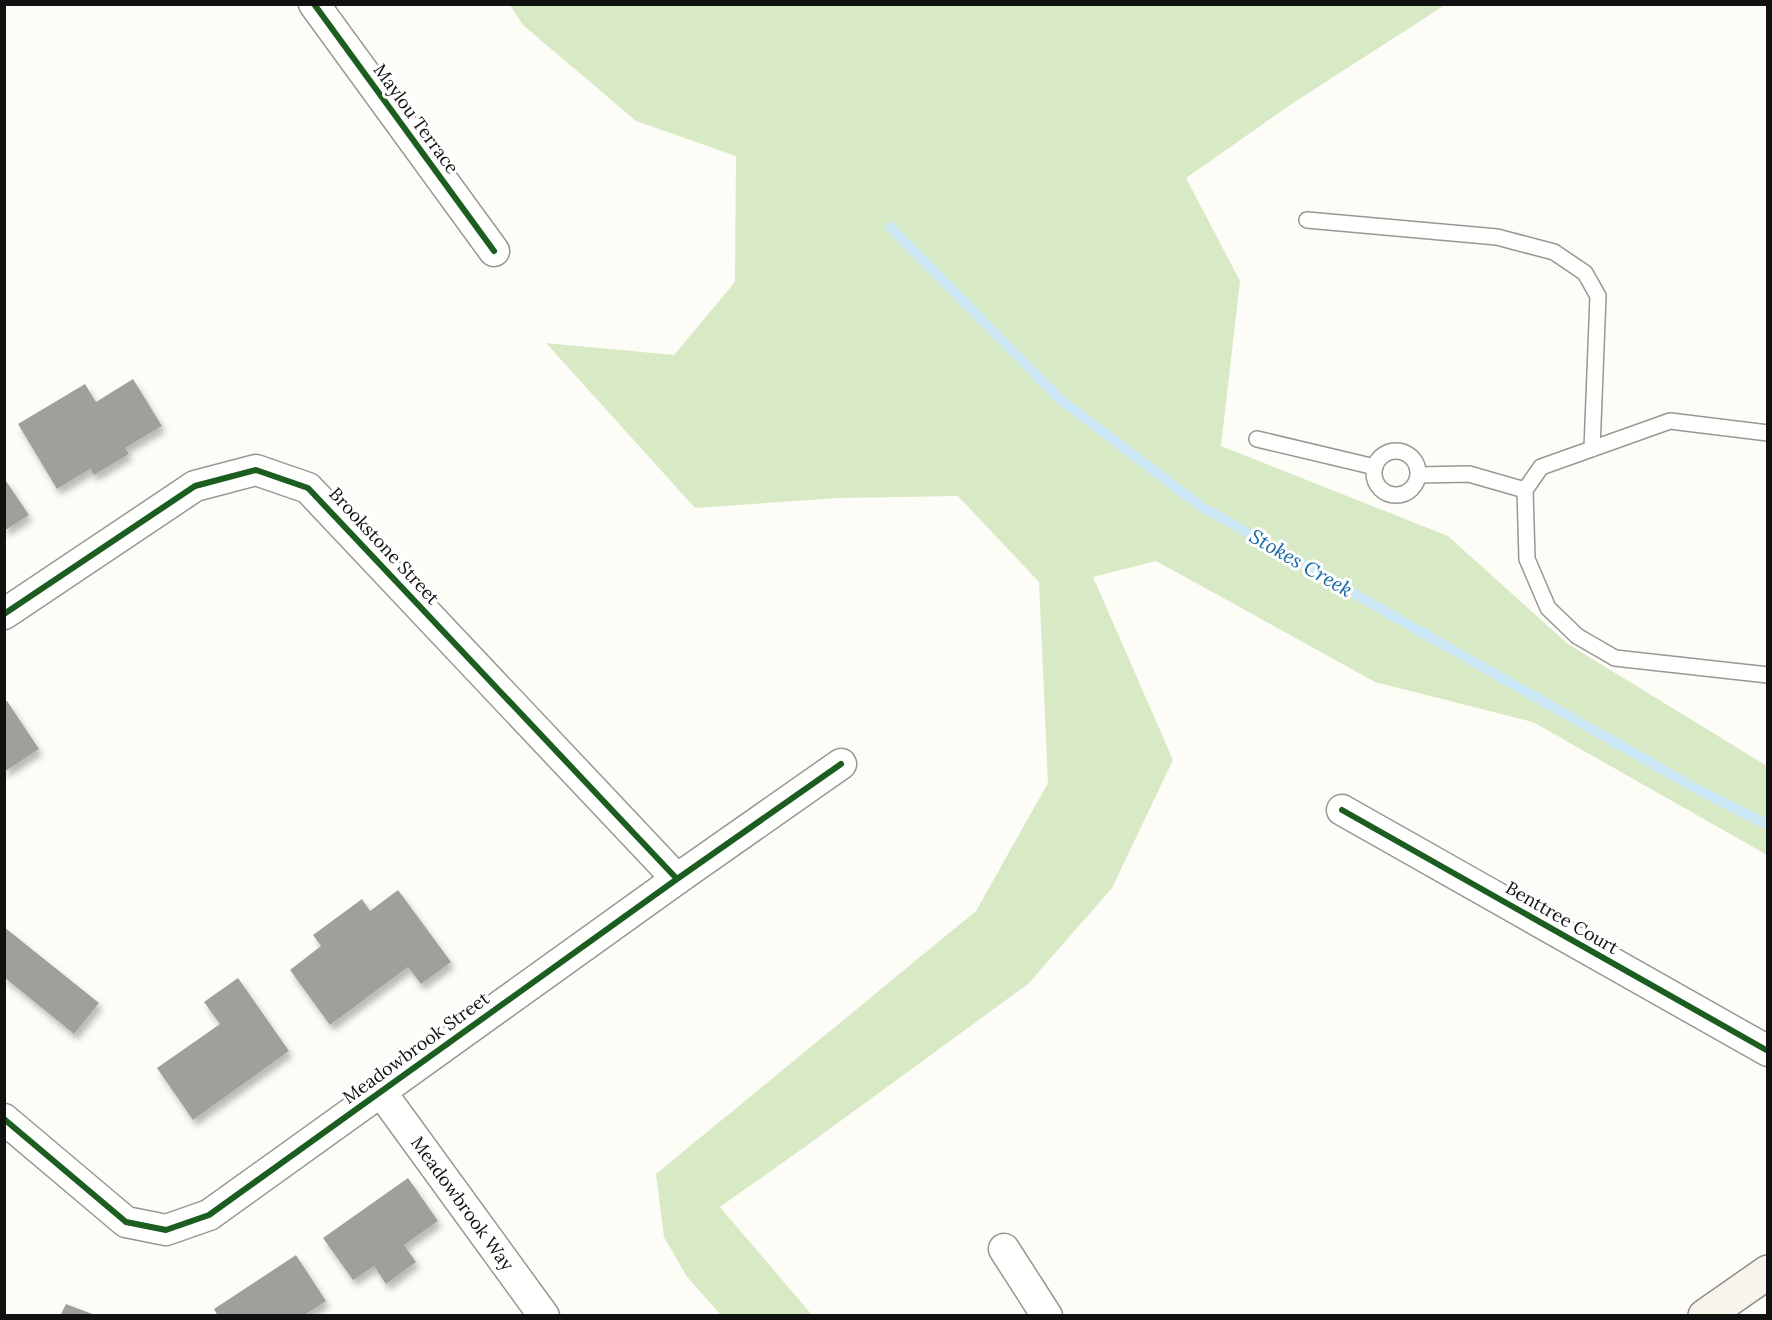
<svg xmlns="http://www.w3.org/2000/svg" width="1772" height="1320" font-family="Lora,serif">
<style>
.forest{fill:#d8eac5}
.lines{fill:none;stroke-linecap:round;stroke-linejoin:round}
.stream{stroke:#cde8f7;stroke-width:10}
.building{fill:#a19f9c;filter:url(#shadow)}
.lane-casing{stroke:#979795;stroke-width:18}
.street-casing{stroke:#979795;stroke-width:33}
.secondary-casing{stroke:#8e8d8b;stroke-width:36}
.lane{stroke:#fffffe;stroke-width:15}
.street{stroke:#fffffe;stroke-width:30}
.secondary{stroke:#f6f4eb;stroke-width:33}
.cycleway-casing{stroke:#fff;stroke-width:10}
.cycleway{stroke:#1b5e20;stroke-width:6}
.labels{text-anchor:middle;stroke-width:6;stroke-linejoin:round;paint-order:stroke}
.street-label{font-size:18px;fill:#111;stroke:#fff}
.water-label{font-size:20px;font-style:italic;fill:#1768a6;stroke:#fff}
</style>
<defs>
<filter id="shadow"><feDropShadow dx="3.5" dy="6" stdDeviation="3" flood-color="#0004"/></filter>
</defs>
<rect width="100%" height="100%" fill="#fdfcf7"/>
<path class="forest" d="M510 5H1445L1293 103 1186 178 1240 281 1221 446 1448 536 1568 644 1767 766V855L1533 722 1375 682 1156 561 1093 577 1173 760 1112 888 1028 984 809 1144 720 1207 812 1315H721L687 1277 664 1237 656 1174 976 911 1048 783 1039 582 958 496 839 498 695 508 546 343 674 355 735 282 736 156 636 121 523 25Z"/>
<g class="lines">
<path class="stream" d="M890 227 1061 400 1199 505 1693 787 1768 825"/>
</g>
<path class="building" d="M133 379 162 426 125 448 129 454 94 475 90 469 57 489 18 424 85 384 96 402Z
M4 478 29 515 4 531Z
M7 701 39 749 4 772V702Z
M398 890 451 962 421 984 408 967 330 1025 290 970 321 946 313 935 362 899 370 911Z
M4 927 99 1003 74 1034 4 977Z
M238 978 289 1051 193 1120 157 1068 220 1024 204 1002Z
M408 1178 438 1221 404 1245 416 1262 386 1284 374 1266 353 1280 323 1238Z
M296 1255 326 1301 303 1316H218L214 1309Z
M66 1304 95 1315V1316H60Z"/>
<g class="lines">
<g class="lane-casing">
<path id="lane" d="M1307 220 1497 237 1554 252 1585 273 1598 296 1592 449
M1768 433 1670 421 1541 467 1525 490 1527 559 1548 608 1577 636 1615 658 1768 675
M1257 439 1375 467
M1374 473a22 22 0 1 1 44 0a22 22 0 1 1-44 0Z
M1418 475 1469 474 1525 490"/>
</g>
<g class="street-casing">
<g id="street">
<path d="M314 4 494 251"/>
<path d="M4 614 195 486 256 470 308 488 677 879"/>
<path d="M1342 810 1768 1051"/>
<path id="s1" d="M381 1092 544 1316"/>
<path d="M4 1119 126 1222 166 1230 209 1215 677 879 841 764"/>
<path d="M1004 1249 1047 1316"/>
</g>
</g>
<g class="secondary-casing">
<path id="secondary" d="M1705 1316 1768 1272"/>
</g>
<use href="#lane" class="lane"/>
<use href="#street" class="street"/>
<use href="#secondary" class="secondary"/>
<g class="cycleway-casing">
<path id="cycleway" d="M314 4 494 251
M4 614 195 486 256 470 308 488 677 879
M1342 810 1768 1051
M4 1119 126 1222 166 1230 209 1215 677 879 841 764"/>
</g>
<use href="#cycleway" class="cycleway"/>
</g>
<g class="labels">
<g class="street-label">
<text transform="translate(416 119) rotate(54)" y="6">Maylou Terrace</text>
<text transform="translate(384 546) rotate(47)" y="6">Brookstone Street</text>
<text transform="translate(1562 918) rotate(30)" y="6">Benttree Court</text>
<text transform="translate(416 1048) rotate(-36)" y="6">Meadowbrook Street</text>
<text dy="6" stroke="none"><textPath href="#s1" startOffset="138">Meadowbrook Way</textPath></text>
</g>
<g class="water-label">
<text transform="translate(1301 563) rotate(30)" y="7">Stokes Creek</text>
</g>
</g>
<rect width="1772" height="1320" fill="none" stroke="#111111" stroke-width="12"/>
</svg>
